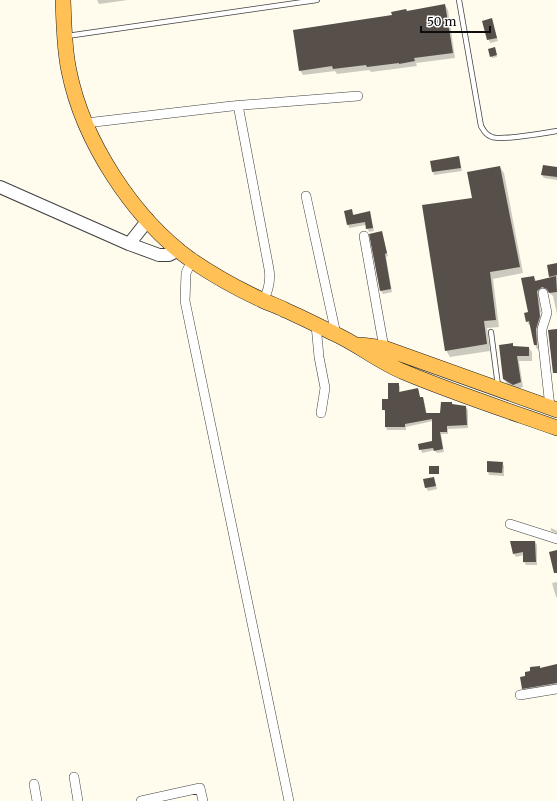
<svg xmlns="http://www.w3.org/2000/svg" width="557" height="801" font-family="Merriweather,serif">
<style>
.shadow{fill:#0003}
.building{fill:#574f49}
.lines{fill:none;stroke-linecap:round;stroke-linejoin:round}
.service-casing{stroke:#404040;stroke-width:6}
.minor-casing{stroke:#404040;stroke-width:10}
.tertiary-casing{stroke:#404040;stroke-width:14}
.trunk-casing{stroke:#1e1e1e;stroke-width:16}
.service{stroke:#fff;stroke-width:4.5}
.minor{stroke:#fff;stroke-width:9}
.tertiary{stroke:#fff;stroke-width:12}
.trunk{stroke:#ffc055;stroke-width:15}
</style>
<rect width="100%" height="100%" fill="#fffcee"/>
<path class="shadow" d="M97 0H128L99 4Z
M445 5 448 10 455 58 416 63 417 66 371 72 369 70 337 74 335 71 303 75 300 70 393 16 407 12Z
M491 19 498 41 490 43 483 22Z
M489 49H495L497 57 492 58Z
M459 157 462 171 434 175 431 162Z
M500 167 504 173 523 273 493 279 499 327 487 328 490 351 450 357 446 350 473 198Z
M557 168V180L544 178 542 175Z
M352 211 354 215 370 212 374 231 369 232 366 225 349 228 345 212Z
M381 232 388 256 386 257 392 292 383 294 381 291Z
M557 264V314L553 296 547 291 541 292 539 298 541 312 540 313 541 320 538 333 539 348 537 349 535 345 531 325H529L527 321 534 277 536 281 551 278 550 277Z
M512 344 514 347 529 348 532 352V361H519L523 387 516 389 507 384 504 379Z
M398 384 400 387V393L418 390 420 398H423L424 401 427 414H441L452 403 453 405 466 407 468 410V428L448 429V434H441L444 452 437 453 435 450 422 453 419 444 433 442V421L406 427V430H387L386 427V412L383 409Z
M502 463 504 466V476L489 475 488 472Z
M434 478 437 489 428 491 426 487Z
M551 528 557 531V533L551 531Z
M535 542 537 545V565H526L524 562V555L516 557 514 554Z
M557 582V597H556L552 583Z
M557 665V685L525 691 523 688 527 676 540 667 541 669Z"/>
<path class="building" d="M445 4 453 53 414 58 415 61 399 64V63L367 67 366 65 333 69 332 66 299 71 293 30 392 15 391 12 406 9 407 11Z
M492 18 497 38 487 40 482 21Z
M495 47 497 55 490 57 488 49Z
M459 156 461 168 432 172 430 161Z
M543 165 557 167V177L541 175Z
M500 166 520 267 490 272 496 320 484 321 487 344 445 351 422 205 472 198 467 172Z
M352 209 353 215 370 211 373 228 366 229 365 222 347 225 344 211Z
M382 231 387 253 385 254 391 289 380 291 369 234Z
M557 263V275L549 277 547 265Z
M534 276 535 281 556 276 557 292 549 293 547 289 542 287 537 291 540 316 536 329 537 345H534L529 321 526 322 524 313 528 312 521 278Z
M557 329V373H553L548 330Z
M513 343V346L529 347V356H517L521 382 513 385 503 379 499 345Z
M388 383H399V392L418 388 420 397H423L426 413H440L441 402H452V404L466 406 467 425 447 426V432H440L443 449 434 451 433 448 419 450 418 444 432 441V419L405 424V427H385V410H382V399H388Z
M487 461 503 462 502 473 487 472Z
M429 466H439V474H429Z
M434 477 436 486 425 488 423 479Z
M510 541H535L536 562H523V552L513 554Z
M557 550V573H554L549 552Z
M557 664V683L522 689 520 677 525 676V672L530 671V667L540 666V668Z"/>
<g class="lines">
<g class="service-casing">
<path id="service" d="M459 0 481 126C484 131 486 135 492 137 502 141 544 133 557 131
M67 36 317 0
M491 332 498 386"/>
</g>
<g class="minor-casing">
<path id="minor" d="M238 105 269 269C271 281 269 290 263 301
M86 123 232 106 358 96
M306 196 336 334
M364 236 384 348
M192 260 186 273 185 301 289 801
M543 293 547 313 542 329V335L550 407
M316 325 319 357 325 388 321 413
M510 524 557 539
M520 695 557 689
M74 777 78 801
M34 784 37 801
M141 801 200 788 203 801"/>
</g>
<g class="tertiary-casing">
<path id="tertiary" d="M0 187 129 244 159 255H169L179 250
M129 244 148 220"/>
</g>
<g class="trunk-casing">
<path id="trunk" d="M63 0C64 23 64 48 69 71 83 141 133 218 191 260 213 275 238 289 262 300 270 304 278 306 285 310 301 317 317 325 333 333 358 344 379 362 404 372 454 393 506 410 557 428
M361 345 384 348 557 410"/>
</g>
<use href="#service" class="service"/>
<use href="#minor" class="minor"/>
<use href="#tertiary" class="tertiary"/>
<use href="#trunk" class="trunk"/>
</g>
<path d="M421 26v6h69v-6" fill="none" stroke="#0d0d0d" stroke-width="2"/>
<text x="427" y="26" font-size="12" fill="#0d0d0d" stroke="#ffffff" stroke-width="3" paint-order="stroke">50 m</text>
</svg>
